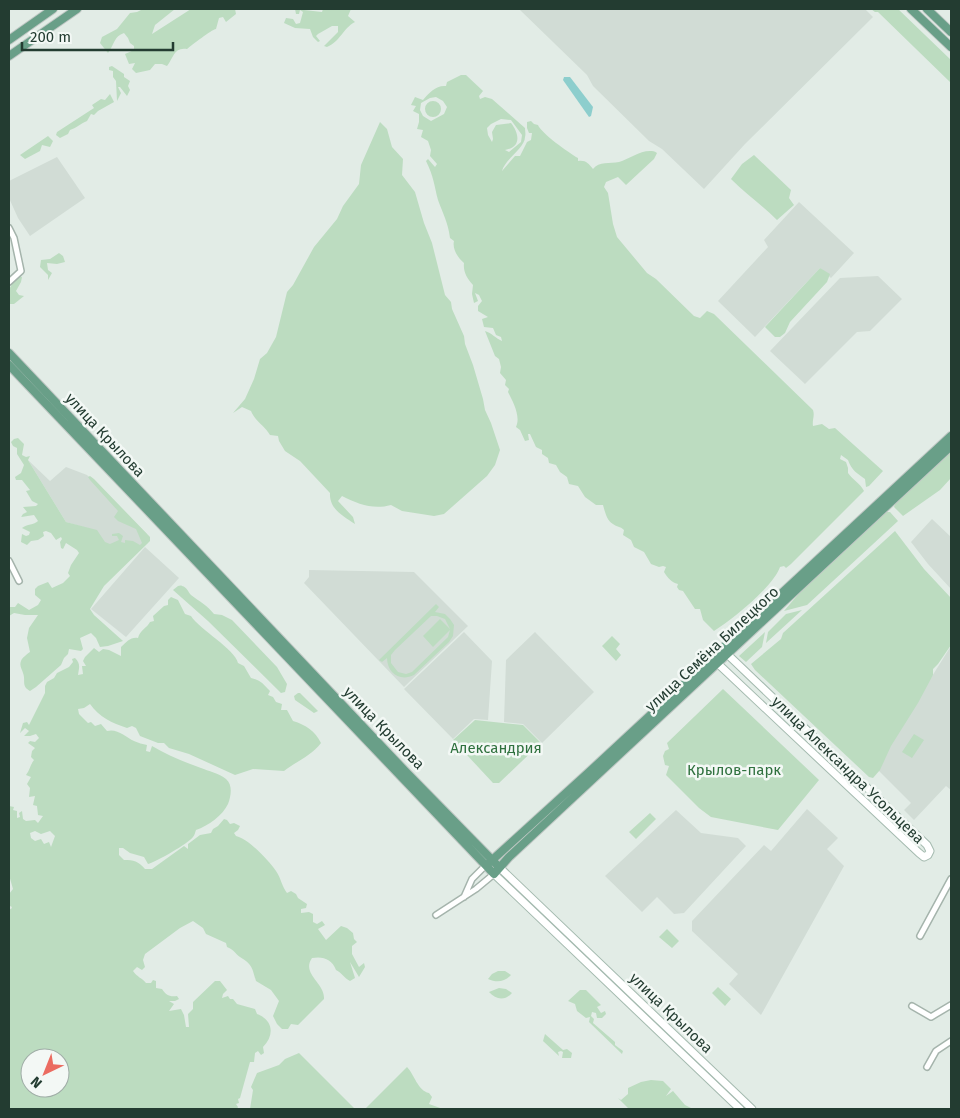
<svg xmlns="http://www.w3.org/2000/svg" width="960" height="1118" font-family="'Fira Sans',sans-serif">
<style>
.built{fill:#d1dcd5}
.green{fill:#bcdcc0;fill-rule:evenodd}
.water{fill:#8dcecd}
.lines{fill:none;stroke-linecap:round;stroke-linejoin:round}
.street-casing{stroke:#a5b4ac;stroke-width:8}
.secondary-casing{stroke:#a4baaf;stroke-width:9}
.primary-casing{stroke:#c1c8c5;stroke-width:10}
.street{stroke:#fff;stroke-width:5}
.secondary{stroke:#fff;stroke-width:7}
.primary{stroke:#699f88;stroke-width:8}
.labels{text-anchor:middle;stroke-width:5;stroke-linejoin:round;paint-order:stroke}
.street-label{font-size:15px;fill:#233c31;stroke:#f3f8f5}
.park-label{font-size:15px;fill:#2f713e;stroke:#f3f8f5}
</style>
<rect width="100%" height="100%" fill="#e2ece6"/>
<path class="built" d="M519 9H865L873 17 745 144 704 189 662 149 649 141 593 86 587 75Z
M57 157 85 198 30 236 18 218 9 198V181Z
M799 202 854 253 831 278 820 268 755 337 718 301 768 247 764 240Z
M878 276 902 299 870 331 857 332 805 384 770 351 840 278Z
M28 460 50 481 66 467 87 475 147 534 143 545 122 566 93 530 66 522Z
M932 519 951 537V589L928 564 911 542Z
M145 547 179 578 126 637 91 609Z
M309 570 414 572 468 626 404 687 304 583 309 577Z
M464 632 492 661 488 720 474 719 453 739 404 689Z
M535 632 594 692 542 743 523 724 504 722 506 660Z
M951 646V790L946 786 914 820 904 810 911 803 875 767Z
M807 809 838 838 827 849 844 866 761 1015 729 984 738 974 692 931V921L764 845 771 851Z
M676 810 701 833 738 838 746 846 684 913 674 914 657 897 642 912 605 876Z"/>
<path class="green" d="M143 9H175L155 25 152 34 191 9H235L236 14 226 22 223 17 219 18 216 29C211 30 192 45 187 49 174 47 174 57 167 66L162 64H155L150 70 136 73 132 69 135 63 129 64 125 54 134 50V46L130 43 128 38 124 33C114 36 114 45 108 53L100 43 102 37 117 29 130 13 137 12Z
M295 9 322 12 323 9H351L348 16 355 22C342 29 341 41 327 47L324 46 338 32V26H332L318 34 316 36 320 41 318 42 313 37 310 29 295 28 284 23 286 18 293 19 296 24 300 23 303 12 300 10 299 14H296Z
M871 9H898L951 60V83L878 12H875Z
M112 66 124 74V77L130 81 128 86 130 90 127 96 120 87H118L121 93 117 101 116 81 113 77V71L109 70V67Z
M461 75H466L483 91 479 96 480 99 485 97 492 99 525 128C525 131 526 134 525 137 525 148 505 159 502 171L515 156H520L527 142 531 140 532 133H529L527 128V122L531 121 534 124 538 125C541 133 569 153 578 158V161C586 160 588 163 593 169 599 161 610 164 619 162 629 159 639 151 650 151 653 151 654 151 657 153L654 159 626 185 618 177 606 182 604 187 608 193 613 224 617 237 647 273 656 279 694 316 700 318 707 311 714 314 813 410C815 416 812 420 813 426L822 424 829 429 835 428 883 471 869 486 866 487 865 479C857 473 852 471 848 460L841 455 840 459 846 462 848 468V473C853 480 860 483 864 491L791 564 786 568 784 566 780 567C773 587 733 619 714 631L703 620 700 609H695L683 591 679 590 677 587 678 584C671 582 668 578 664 572L666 567 663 566 659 567 651 564 644 552 634 547 631 540 623 535 624 530C620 526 617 527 613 524 607 521 605 512 603 505H596L585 497 578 486 569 484 567 477 560 472 556 465 549 463 548 458 542 454V450L536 447 530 434H528L529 440 525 441 520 430 516 427C521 416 513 402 508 392L509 389 505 385 506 380 500 373 501 367 499 359 495 356 485 331C492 333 495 338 502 341L501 337 496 335 493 328 484 327 482 319 488 317 478 311V306L482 301 479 295 475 293 478 301 474 303 472 294 473 285C467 278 463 272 464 263 458 258 452 249 454 241L450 238C448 222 443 214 438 200 434 185 434 177 426 161L428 159 435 167 437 164 430 156 431 150 428 141 421 137 423 130 417 129 419 122V114L413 111 416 106 411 105 415 97 423 100C429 93 436 85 446 86L447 82ZM436 97 443 101 447 107 444 114 431 121 423 116 420 110 421 103 430 98ZM501 119 511 120 522 135 521 142 509 152 505 150C522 147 519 133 511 123L496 125 492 132 493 139 492 142 488 135 487 128 491 124Z
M110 94 114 102 98 111 94 115 91 114 87 121C81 123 77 128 70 130L68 134 60 138 56 135 57 132 94 108 92 105 101 99 105 100Z
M425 109a8 8 0 1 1 16 0a8 8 0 1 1-16 0Z
M380 122 387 129 392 147 403 159 402 175 415 192 424 223 432 243 445 295 451 302 452 309 464 336 465 344 473 365 483 399 485 410 491 423 500 450 495 465 487 476 444 514 434 516 402 511 391 505C373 510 358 504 342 496L338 501 353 517 355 524C343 516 329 509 330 493L300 461 285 451 279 441 278 436 270 435C265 426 255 421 251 411L242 407 233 413 245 399 254 379 260 359 267 353 276 337 287 292 293 285 314 247 337 219 343 206 359 184 361 165Z
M48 136 53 141 50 147 42 145 40 151 25 159 20 155Z
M754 155 791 190 789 198 794 205 777 220C763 206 746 194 731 179L742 164Z
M59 253 63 256 65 262 57 264 47 263 48 270 52 273 48 280V275L40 267 41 260 50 259Z
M820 268 830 274 827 282 790 322 785 333 780 337H775L765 327Z
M19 276 22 277 21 282 16 291 19 295 24 296 14 304H10C6 292 10 285 19 276Z
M18 438 24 444 22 455 26 457 30 456 28 460 66 522 97 530 105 542 110 544 119 540 117 536H112V534L119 533 123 536 121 542 125 543V540L133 541 140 545 142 543 136 529 118 521 114 517 118 511 90 480 88 477 90 476 94 479 150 537V541L147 544 104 586 90 609 94 615 123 641 108 646 100 647 96 638 91 633 80 638 83 649 81 651 69 649 68 654 64 658 61 665 36 687 30 691C21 686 26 681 23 673 22 669 19 666 21 661 22 658 27 654 30 652L27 638 29 628 38 615H25L14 613 9 616V607H15L18 603 29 610 38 605 41 600 35 595V589L38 586 48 582 52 588 63 583 70 576 68 573 71 565 79 553 77 550 66 543 63 549 61 548 60 542 62 539 61 537 56 540 51 533 46 531 43 532 44 536 38 540 31 541 27 545 21 542 22 534 26 536 29 535 30 532 22 528C27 524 34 525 38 521L34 515 21 517 23 514 27 512 23 507 36 506 38 504 32 501 26 491 30 490 22 480H16L15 477 21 473 24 465 17 454V448L13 446 11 442 14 439Z
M951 452V478L940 490 903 516 894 507 895 504Z
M886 512H890L898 521 807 605 784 611 801 591Z
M895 531 924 569 951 598V645L938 664 933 669V675L918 703 891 746 880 770 873 778 869 777 755 670 751 664 781 639 783 633Z
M178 586C179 586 181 585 182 586 187 587 188 592 191 595 199 601 208 606 214 614L222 615 232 620 277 667 287 684 285 692 281 693 208 621 173 590Z
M171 597 178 600 185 614 191 616C200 630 235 649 238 663L244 666 251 678C261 680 263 684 270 691L268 695 273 697 276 702 282 704 281 710H287L293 721C306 725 315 731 321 743 311 756 297 761 284 771L253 769 235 775 189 754 169 748 164 743H158L140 736 136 728 132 726 127 728C112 723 99 717 90 704L84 708 78 709 79 714 88 723 91 722 95 726 101 724 107 731C117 728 126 737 134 741 138 743 143 744 147 745L146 751 150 752 152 746C167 755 184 762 201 768 208 771 219 773 226 779 233 785 231 796 228 804 223 815 208 826 196 830 195 832 195 835 193 837 189 843 156 862 148 864L144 857 130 853 123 848H119V855L124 860C134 860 138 861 145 869H152L184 846 188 849V844L200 835 211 833 213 829 218 826 224 819 227 820 230 824 234 823 240 826 238 830 234 833 236 836C249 839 269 861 276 871 281 878 282 887 287 893L291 891 296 894 298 898 307 904 306 908 301 909V913L309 912 313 914V922L317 924 322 921 325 925 318 929 326 940 341 926 347 928 353 933 354 939 357 942 352 946V954L359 967 364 963 365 967 359 977 350 962 355 978 350 981C344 978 342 973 336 970 332 959 323 956 312 958 301 974 325 983 324 999L298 1025 291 1024 288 1029H282L277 1024 273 1016 279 1001 271 990 256 981C252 968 253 965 240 957 235 954 235 950 227 947L226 943 206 934 203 928 193 921 180 928 145 954 143 960 145 967 142 970 137 967 133 971C137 977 142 978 146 983H151L153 980 156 981V988L162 989C166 995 169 997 177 996L179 999 175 1001H169L174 1004 169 1011 181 1009 184 1015 186 1027H189L188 1014 193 1009V1002L215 981H220L227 990 223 994 222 998 228 996 230 999H233L237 1004 255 1009 257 1014C273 1020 275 1035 263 1047L264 1053 261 1055 258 1051 255 1053 254 1062H250L240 1098 238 1099 239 1103 236 1104 238 1107 237 1109H9V910L12 908 11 906 9 907V894L13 889 9 875V806L14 807 13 810 17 811V818L20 817 19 813 22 811 23 819 26 821 35 820 38 823 43 816 38 815 37 806 33 805 35 796 29 797 30 788 27 784 31 777 26 775C30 770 30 765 34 760L31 757 32 751 35 748 28 743 30 741 35 742 39 738 36 734 30 736H24L29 731 25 728 20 733 23 723 27 722 29 725 45 693V686L47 682 54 678 57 673 69 667 73 662 72 659 75 658C81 664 79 668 78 675L83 674 82 666H86L83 661 85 657 94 648 99 652 103 649 109 650 121 656V647C127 642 130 637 138 638 140 630 147 628 150 622L154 621 153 616 164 606 168 605V600ZM35 831 41 834 50 831 55 836 51 847 49 842 44 844 41 839 35 841 31 838 30 833ZM30 1058H60V1088H30Z
M436 604 439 607 435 612 445 614 450 619 454 625 453 636 449 642 414 675C400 682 387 673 387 658L382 662 379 660ZM431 616H437L445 619 450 629 440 619 423 636 433 647 450 630 448 637 412 672 406 674 398 672 391 663V655L395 650Z
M802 610 766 643 768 632 786 614Z
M765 632 762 647 746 662 739 656Z
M612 636 620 644 616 649 621 655 616 661 602 646Z
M723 689 819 780 778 830 711 817 699 808 666 775 669 766 665 765 663 756 665 751 669 749 667 743Z
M298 693H300L318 711 314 713 295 700 294 696Z
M475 720 523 725 541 743 499 783H493L453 740Z
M914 734 924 740 912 758 902 752Z
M650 813 656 819 636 839 629 832Z
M667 929 679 941 672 948 659 937Z
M498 971H505L511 975C504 982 497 983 488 979L492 974Z
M718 987 731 999 725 1006 712 993Z
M499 988 506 989 512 993C505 1001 496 1000 489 992Z
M580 990H586L601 1005 597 1007 601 1013 605 1011 606 1014 602 1018H597L596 1013 592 1012 591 1016 594 1019 593 1023 615 1042V1045L623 1051 622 1054 589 1022 590 1017 586 1018 577 1011 575 1004 568 1001Z
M545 1034 563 1050 567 1049 572 1053 571 1058H562L563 1052 561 1051 558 1052 559 1056 543 1041Z
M299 1053 355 1109H250L253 1090 251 1087 257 1073 279 1065 285 1059Z
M407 1067C414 1074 418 1091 429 1093L432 1097 429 1104 443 1109H365Z
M651 1080 663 1081 671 1089 666 1096 673 1091 685 1105 691 1108V1109H629L618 1098 621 1100 628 1094V1088L641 1082Z"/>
<path class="water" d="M564 77H570L593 107 591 116 589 117 563 80Z"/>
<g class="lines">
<g class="street-casing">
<path id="street" d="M9 228 14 238 21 271 9 282
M9 561 19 581
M464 897 472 879 486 865
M436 915 476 889 494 874
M920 936 951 879
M912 1006 931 1017 951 1005
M927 1067 936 1051 951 1041"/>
</g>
<g class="secondary-casing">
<path id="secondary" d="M714 660 919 853 924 857 928 855 930 851 927 845 724 651
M499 867 752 1109
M494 874 740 1109"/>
</g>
<g class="primary-casing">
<path id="primary" d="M911 9 951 47
M927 9 951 32
M9 40 53 9
M9 56 77 9
M9 353 406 772 499 867
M9 365 494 874 509 857 951 446
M490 862 588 773 951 436"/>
</g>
<use href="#street" class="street"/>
<use href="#secondary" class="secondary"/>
<use href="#primary" class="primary"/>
</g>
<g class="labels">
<g class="street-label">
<text transform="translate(105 435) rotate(47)" y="5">улица Крылова</text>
<text transform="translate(712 649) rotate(-43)" y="5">улица Семёна Билецкого</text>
<text transform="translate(384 728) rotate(46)" y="5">улица Крылова</text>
<text transform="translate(848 770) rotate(44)" y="5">улица Александра Усольцева</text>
<text transform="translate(671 1013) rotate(44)" y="5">улица Крылова</text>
</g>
<g class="park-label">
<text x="496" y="753">Александрия</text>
<text x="734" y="775">Крылов-парк</text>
</g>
</g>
<rect width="960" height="1118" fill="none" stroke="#233c31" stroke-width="20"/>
<g transform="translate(45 1073) rotate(223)"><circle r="24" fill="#f3f8f5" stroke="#a0ada7"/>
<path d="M0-4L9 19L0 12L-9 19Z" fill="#eb6c61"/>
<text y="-8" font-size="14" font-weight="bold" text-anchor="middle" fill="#233c31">N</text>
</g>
<path d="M22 42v8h151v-8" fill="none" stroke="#233c31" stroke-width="2.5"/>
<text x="30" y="42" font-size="15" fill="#233c31" stroke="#f3f8f5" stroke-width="4" paint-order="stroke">200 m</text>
</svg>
